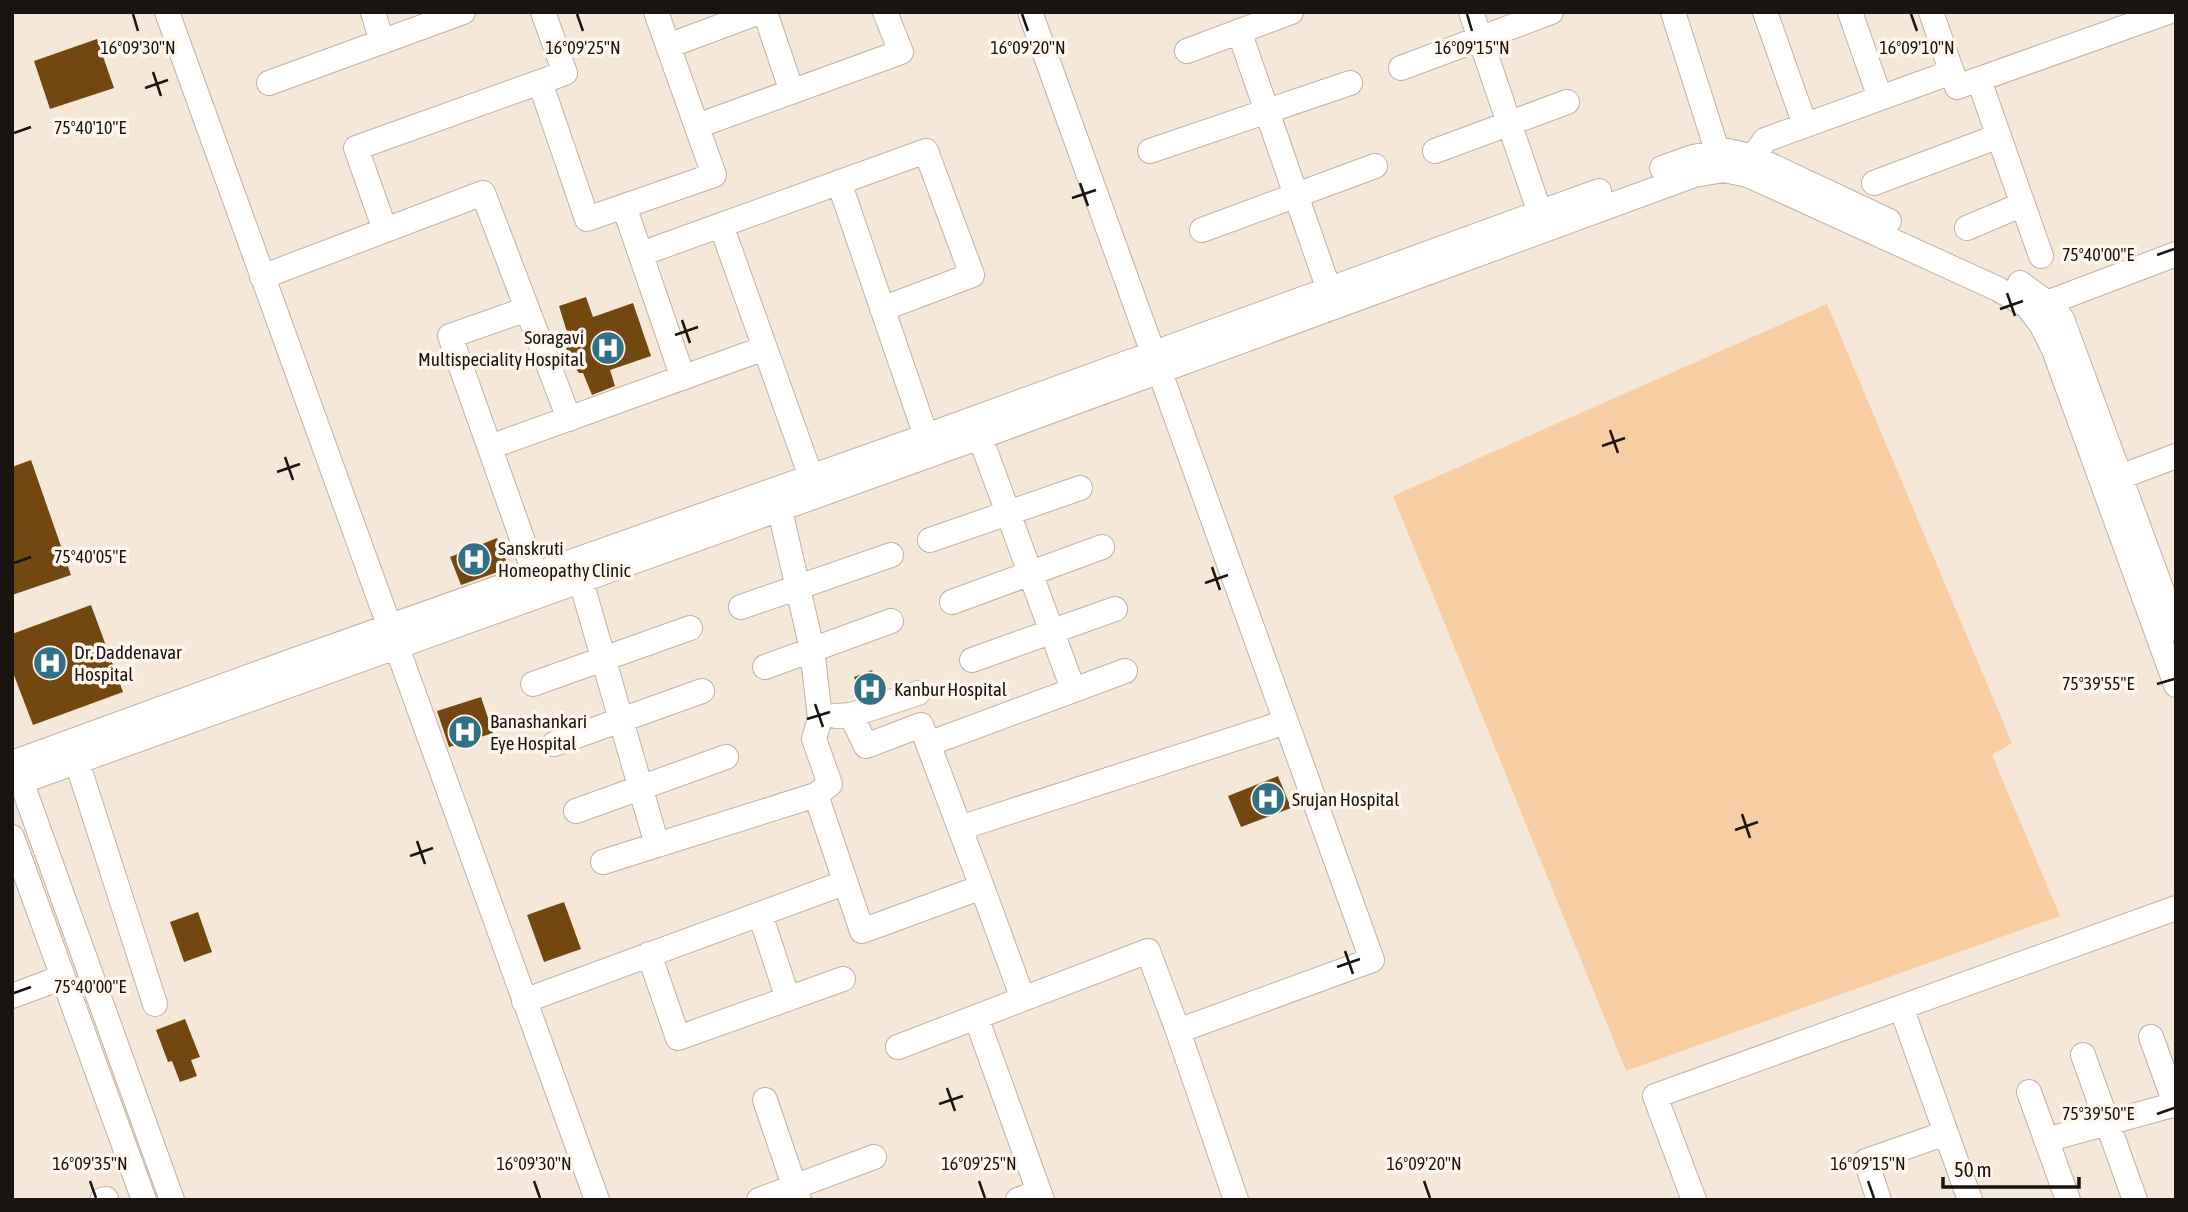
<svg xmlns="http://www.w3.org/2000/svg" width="2188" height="1212" font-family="'Asap Condensed',sans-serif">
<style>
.green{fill:#f7cea4}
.building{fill:#724710}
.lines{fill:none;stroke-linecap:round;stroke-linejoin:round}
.minor-casing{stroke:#c0b2a4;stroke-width:26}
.minor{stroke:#fff;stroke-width:24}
.ticks{fill:none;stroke:#191410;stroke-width:2.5}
.labels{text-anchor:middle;stroke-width:7;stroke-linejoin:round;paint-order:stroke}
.poi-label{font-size:19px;fill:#191410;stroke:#fff6ed;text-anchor:start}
.ticks-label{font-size:18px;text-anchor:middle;fill:#191410;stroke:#fff6ed;stroke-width:7;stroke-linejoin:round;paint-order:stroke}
</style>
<rect width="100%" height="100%" fill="#f6e8d9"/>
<path class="green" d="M1827 304 2012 743 1992 755 2060 916 1626 1071 1393 496Z"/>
<path class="building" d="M97 39 114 88 50 109 34 61Z
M586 297 593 317 633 303 651 356 610 370 615 386 592 395 583 373H579L569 360 565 342 564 335 567 332 559 306Z
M31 460 71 575 12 595V467Z
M497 538 509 568 461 585 450 557Z
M91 605 123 692 33 725 12 670V634Z
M872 670 879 690 861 696 854 677Z
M481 697 493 733 449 747 437 711Z
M1278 776 1291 808 1241 827 1228 796Z
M564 902 581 949 544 962 527 915Z
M198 912 212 952 184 962 170 922Z
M185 1019 200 1057 191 1060 197 1076 180 1082 172 1061 168 1062 156 1030Z"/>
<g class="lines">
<g class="minor-casing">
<path id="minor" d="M167 12 597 1200
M373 12 382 42
M765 12 792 92
M1030 12 1372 960 1178 1031 1236 1200
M1471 12 1540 213
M1673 12 1722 166
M1765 12 1805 125
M1850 12 1880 98
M1931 12 1957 87 2168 12
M1239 31 1329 290
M668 46 759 12
M1187 51 1291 12
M1401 68 1551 12
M1979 80 2041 256
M540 82 587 219 714 175 656 12
M269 83 463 12
M697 126 901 52 885 12
M1150 151 1350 83
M1435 151 1567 102
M1753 157 1765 140 1952 72
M1662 168 1693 157 1728 151 1753 157 1889 221
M839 182 926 436
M1874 183 1999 136
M624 206 683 378
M721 225 811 477
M1967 228 2023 204
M385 230 356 148 565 73 543 12
M1202 230 1375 166
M641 254 926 151 972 275 882 309
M262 277 483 193 569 419
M2020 283 2047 303 2062 319 2176 629
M527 309 450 336 535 575
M2037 312 2047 303 2176 254
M980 437 1073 689
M490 447 765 348
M2120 477 2176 456
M776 493 812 649 820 718 814 739 830 784 816 795 862 931 982 887 921 725 866 746 851 715
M930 540 1080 488
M581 581 657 845
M952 602 1102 547
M741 607 891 555
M972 660 1115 609
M765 667 891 621
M533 684 690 628
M835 716 851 715 918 693
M554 744 702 691
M928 744 1125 671
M77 762 155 1004
M12 763 292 661 926 436 1599 191
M16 767 172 1200
M12 785 980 437 1694 175 1724 170 1748 175 1998 289 2027 306 2041 324 2054 350 2176 685
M576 811 726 757
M960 828 1286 722
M12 837 144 1200
M603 862 816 795
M982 887 1023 999
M760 914 788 999
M649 954 678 1038 843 979
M12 996 63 977
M524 1001 844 883
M1901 1007 1970 1200
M976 1017 1042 1200
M2151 1037 2176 1106
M898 1047 1148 951 1178 1031
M2083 1055 2135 1200
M2029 1092 2068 1200
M765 1100 799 1200
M2046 1140 2176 1104
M102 1200 106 1199
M759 1200 874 1157
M1018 1200 1039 1192
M1694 1200 1655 1096 2176 908
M1879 1200 1866 1161 1946 1133"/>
</g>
<use href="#minor" class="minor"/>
</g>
<path class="ticks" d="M133 14 138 31M577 14 583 31M1022 14 1028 31M1467 14 1472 31M1911 14 1917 31M153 72 161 96M145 88 168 80M14 133 31 127M1080 183 1088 206M1072 198 1096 190M2157 255 2174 249M2007 293 2015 316M2000 309 2023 301M682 320 690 343M675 335 698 327M1610 430 1618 453M1602 446 1625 438M285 457 293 480M277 472 300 464M14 563 31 557M1212 567 1220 590M1205 583 1228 575M2157 684 2174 679M815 704 823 727M807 719 830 712M1742 814 1750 838M1735 830 1758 822M417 841 425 864M410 856 433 848M1345 951 1353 974M1337 967 1360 959M14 993 31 987M947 1088 955 1111M939 1104 963 1096M2157 1114 2174 1108M90 1181 96 1198M534 1181 540 1198M979 1181 985 1198M1424 1181 1430 1198M1868 1181 1874 1198"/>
<defs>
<g id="hospital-disc" transform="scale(1.75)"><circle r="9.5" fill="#307185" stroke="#fff6ed"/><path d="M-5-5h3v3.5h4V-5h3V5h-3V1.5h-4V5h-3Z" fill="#fff"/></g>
</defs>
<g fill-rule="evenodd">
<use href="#hospital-disc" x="608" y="348"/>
<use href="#hospital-disc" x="474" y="559"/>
<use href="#hospital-disc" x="50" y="663"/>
<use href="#hospital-disc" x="870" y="689"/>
<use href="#hospital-disc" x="465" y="732"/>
<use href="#hospital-disc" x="1268" y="799"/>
</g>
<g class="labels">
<g class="poi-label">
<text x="584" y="344" text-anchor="end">Soragavi<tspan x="584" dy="22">Multispeciality Hospital</tspan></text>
<text x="498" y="555">Sanskruti<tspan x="498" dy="22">Homeopathy Clinic</tspan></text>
<text x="74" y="659">Dr. Daddenavar<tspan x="74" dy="22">Hospital</tspan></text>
<text x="894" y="696">Kanbur Hospital</text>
<text x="490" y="728">Banashankari<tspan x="490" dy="22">Eye Hospital</tspan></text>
<text x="1292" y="806">Srujan Hospital</text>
</g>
</g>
<g class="ticks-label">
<text x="1917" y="54">16°09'10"N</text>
<text x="138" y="54">16°09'30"N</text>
<text x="583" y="54">16°09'25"N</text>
<text x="1028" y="54">16°09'20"N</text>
<text x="1472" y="54">16°09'15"N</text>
<text x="90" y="134">75°40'10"E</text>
<text x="2098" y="261">75°40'00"E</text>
<text x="90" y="563">75°40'05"E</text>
<text x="2098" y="690">75°39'55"E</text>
<text x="90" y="993">75°40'00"E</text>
<text x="2098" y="1120">75°39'50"E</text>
<text x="90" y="1170">16°09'35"N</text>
<text x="534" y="1170">16°09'30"N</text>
<text x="979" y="1170">16°09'25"N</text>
<text x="1424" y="1170">16°09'20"N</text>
<text x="1868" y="1170">16°09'15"N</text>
</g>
<rect width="2188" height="1212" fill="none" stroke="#191410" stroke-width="28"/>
<path d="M1943 1177v10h136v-10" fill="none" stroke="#191410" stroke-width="3.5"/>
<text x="1954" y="1177" font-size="21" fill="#191410" stroke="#fff6ed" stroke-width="5" paint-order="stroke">50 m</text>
</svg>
